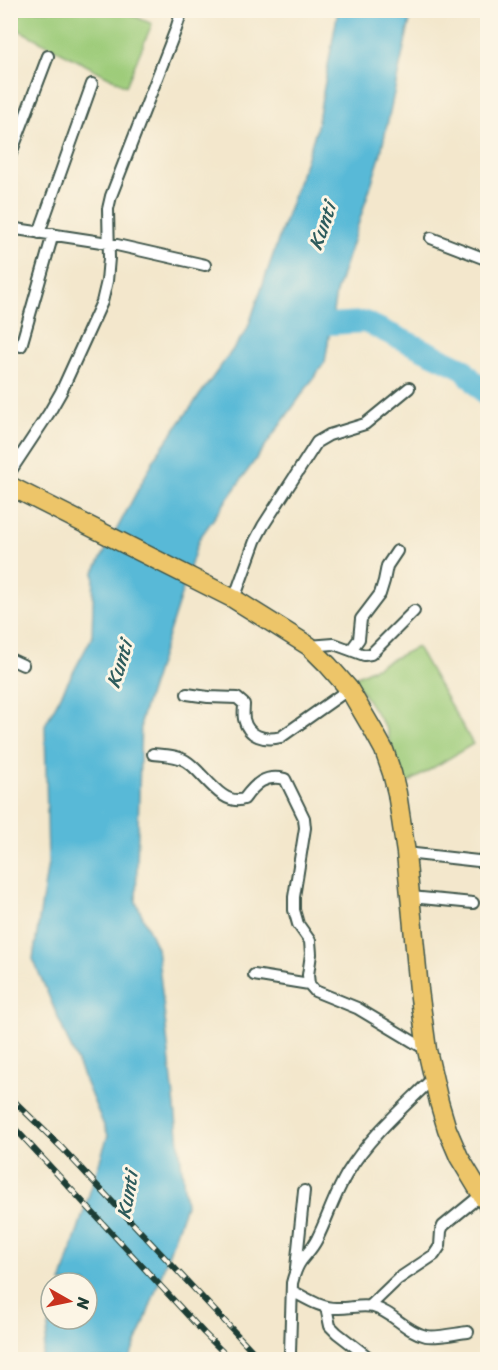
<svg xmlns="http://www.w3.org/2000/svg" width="498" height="1370" font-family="Sriracha,sans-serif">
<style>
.green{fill:#9ecc7a;stroke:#5e8457;stroke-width:1.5}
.water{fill:#59b9d7;stroke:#3c7b86;stroke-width:1.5}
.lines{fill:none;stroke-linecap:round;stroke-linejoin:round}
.river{stroke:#59b9d7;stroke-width:22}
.street-casing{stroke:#3f564b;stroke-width:14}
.primary-casing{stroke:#3f564b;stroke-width:21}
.street{stroke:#fff;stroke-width:10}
.primary{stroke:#edc569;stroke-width:18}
.rail-casing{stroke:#1f3d34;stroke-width:6}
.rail{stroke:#fcf5e5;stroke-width:4;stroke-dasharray:11;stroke-linecap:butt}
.labels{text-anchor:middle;stroke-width:6;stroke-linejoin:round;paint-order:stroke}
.water-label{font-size:20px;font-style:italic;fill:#2e5c5d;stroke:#fcf5e5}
</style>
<rect width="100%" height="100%" fill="#fcf5e5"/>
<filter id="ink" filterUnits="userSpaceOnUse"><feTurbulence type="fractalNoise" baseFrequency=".0167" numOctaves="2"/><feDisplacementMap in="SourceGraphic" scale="12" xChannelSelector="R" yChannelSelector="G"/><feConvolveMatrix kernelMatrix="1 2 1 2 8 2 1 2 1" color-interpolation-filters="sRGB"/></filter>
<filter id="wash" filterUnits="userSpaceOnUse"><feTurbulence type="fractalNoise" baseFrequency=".008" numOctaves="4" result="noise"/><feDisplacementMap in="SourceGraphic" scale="24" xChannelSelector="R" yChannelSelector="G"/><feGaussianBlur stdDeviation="1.35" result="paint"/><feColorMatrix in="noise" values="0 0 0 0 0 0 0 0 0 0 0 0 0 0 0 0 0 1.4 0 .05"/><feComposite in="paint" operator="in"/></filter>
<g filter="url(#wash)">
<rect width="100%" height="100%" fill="#f3e7cc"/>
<path class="green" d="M22 10 123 11 152 24 126 86 13 27Z
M417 647 473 744 401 787 387 730 353 678Z"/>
<path class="water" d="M338 11H412L380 157 336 293 325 362 199 539 141 719 136 902 157 948 186 1205 142 1329 129 1359H41L51 1319H87V1283H61L108 1135 33 959 48 863 45 725 92 637 94 572 157 454 247 330 316 131Z"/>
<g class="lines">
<path class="river" d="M302 332 309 325 365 322 462 368 488 397"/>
</g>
</g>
<g filter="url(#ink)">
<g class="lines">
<g class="street-casing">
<path id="street" d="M10 156 48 56
M10 228 108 243 205 265
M39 233 92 84
M431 238 488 260
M21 346 53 234
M10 472 49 413 61 392 102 302 107 281 109 258 108 209 111 196 176 29 182 10
M234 599 255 541 263 526 317 442 329 435 365 424 409 388
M309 646 334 644 364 655 371 654 414 611
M351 650 359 639 361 619 380 594 384 581 387 566 397 551
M10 659 23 665
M187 694 208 697 237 698 244 704C244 708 243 714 244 719 248 737 265 741 281 737L349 689
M153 754C164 755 177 755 186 761 203 771 221 807 244 799 255 784 265 774 285 779L304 818 305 828 294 897V910L298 924 310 941 311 954 308 975 309 984 315 991 357 1008 427 1050
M406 853 487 862
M411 897 473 903
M254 975 309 984
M296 1268 304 1191
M292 1291C306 1298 320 1308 336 1308 348 1309 361 1304 373 1307 393 1312 406 1332 426 1336 437 1338 457 1333 468 1332
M370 1306 398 1279 434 1255 440 1246 441 1231 443 1226 481 1195
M326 1307 330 1326 337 1333 372 1360
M290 1353 292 1283C294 1275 296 1268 301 1261 307 1253 312 1249 317 1239 328 1217 335 1193 348 1172 370 1136 403 1108 432 1079"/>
</g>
<g class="primary-casing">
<path id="primary" d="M10 486 234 599 309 646 328 665 349 689 373 730 384 750 392 773 397 793 406 853 419 990 427 1050 439 1102 447 1129 459 1157 488 1205"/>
</g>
<use href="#street" class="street"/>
<use href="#primary" class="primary"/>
<g class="rail-casing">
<path id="rail" d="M10 1097 62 1148 261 1360
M10 1123 204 1333 231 1360"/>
</g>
<use href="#rail" class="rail"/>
</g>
</g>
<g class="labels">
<g class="water-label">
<text transform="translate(322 226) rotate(-71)" y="7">Kunti</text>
<text transform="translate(119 664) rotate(-73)" y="7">Kunti</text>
<text transform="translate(127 1195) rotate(-80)" y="7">Kunti</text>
</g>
</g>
<rect width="498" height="1370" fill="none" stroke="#fcf5e5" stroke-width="36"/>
<g transform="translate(69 1301) rotate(99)"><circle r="28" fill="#fcf5e5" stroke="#a4ab9e" stroke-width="1.5"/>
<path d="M0-4.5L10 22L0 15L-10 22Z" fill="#c8321e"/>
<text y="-9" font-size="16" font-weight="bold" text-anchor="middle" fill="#1f3d34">N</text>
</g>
</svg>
